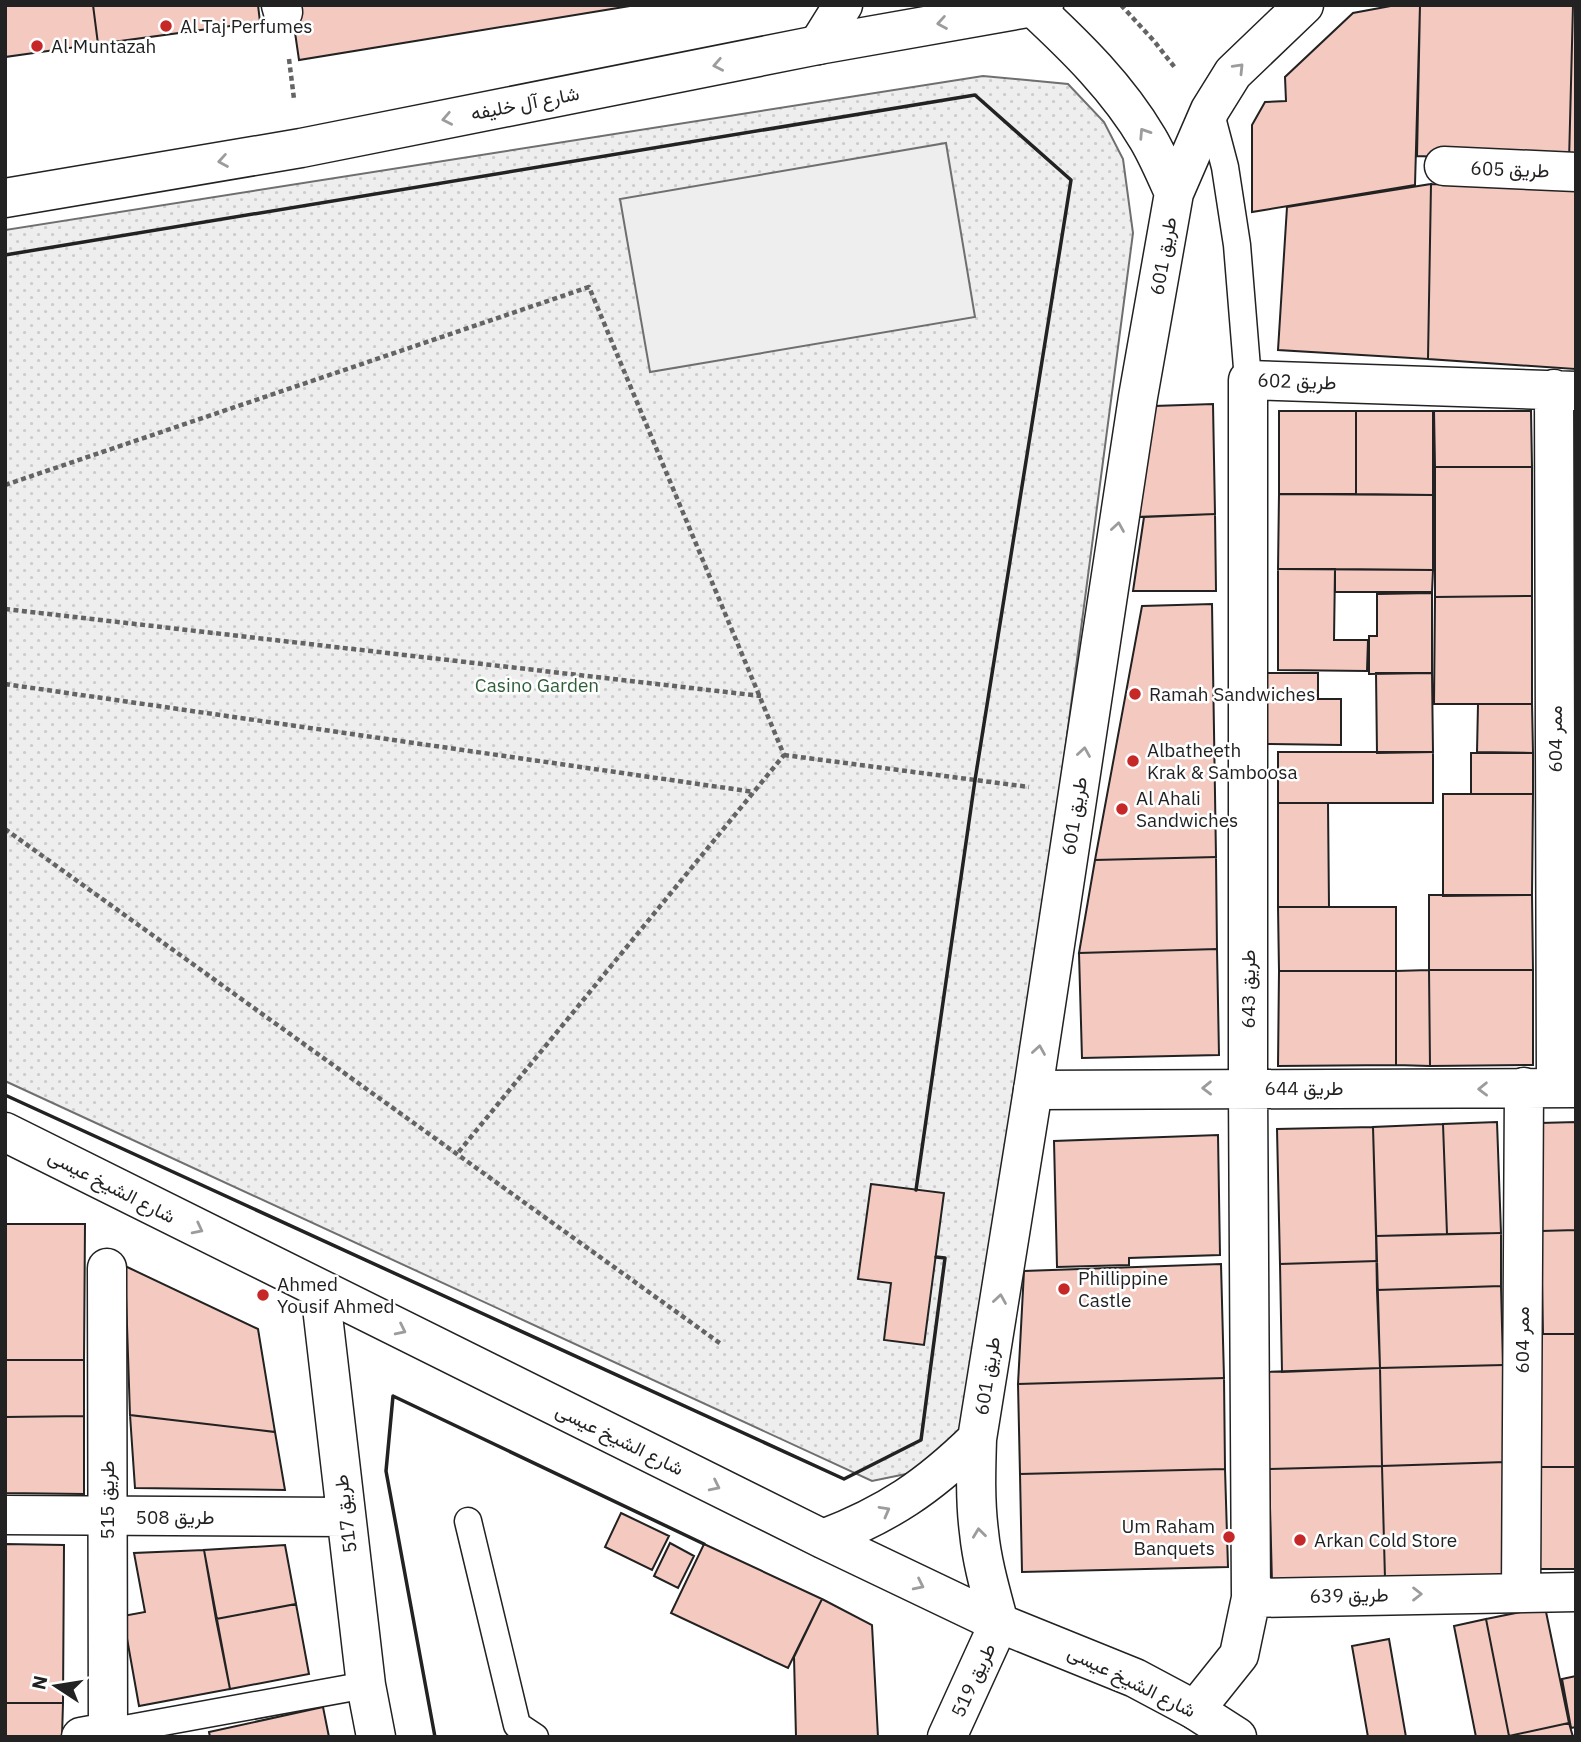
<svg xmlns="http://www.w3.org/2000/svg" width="1581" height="1742" font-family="'IBM Plex Sans',Vazirmatn,sans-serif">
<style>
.grass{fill:url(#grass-dots);stroke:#6f6f6f;stroke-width:2}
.pitch{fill:#eee;stroke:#6f6f6f;stroke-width:2}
.building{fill:#f3c9c0;stroke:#222;stroke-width:2}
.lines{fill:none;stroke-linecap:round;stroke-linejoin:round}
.service-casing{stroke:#222;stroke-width:29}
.minor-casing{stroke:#222;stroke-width:41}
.tertiary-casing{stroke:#222;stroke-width:41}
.path{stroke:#646464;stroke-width:4.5;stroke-dasharray:5 3.5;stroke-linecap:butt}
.service{stroke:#fff;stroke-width:26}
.minor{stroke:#fff;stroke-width:38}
.tertiary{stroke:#fff;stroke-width:38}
.wall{stroke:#222;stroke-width:3.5}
.oneway{stroke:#9c9c9c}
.poi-dot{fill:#c62828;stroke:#fff;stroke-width:2.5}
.labels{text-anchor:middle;stroke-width:5;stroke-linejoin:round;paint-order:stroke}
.poi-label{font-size:19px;fill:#222;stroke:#fff;text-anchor:start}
.street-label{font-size:19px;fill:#222;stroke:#fff}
.park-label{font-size:19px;fill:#2f5e38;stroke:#fff}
</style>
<defs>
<pattern id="grass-dots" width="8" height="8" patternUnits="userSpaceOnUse" patternTransform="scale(1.75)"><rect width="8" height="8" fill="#eee"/><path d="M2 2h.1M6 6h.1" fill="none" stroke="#ccc" stroke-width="1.8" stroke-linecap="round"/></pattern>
</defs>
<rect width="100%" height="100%" fill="#fff"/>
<path class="grass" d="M983 76 1068 84 1104 122 1123 159 1133 233 980 1398 935 1468 872 1481 5 1081V230Z"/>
<path class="pitch" d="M946 143 975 317 650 372 620 199Z"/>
<path class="building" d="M5 5H93L98 44 5 57Z
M93 5H258L260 22 98 44Z
M291 5H636L299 60Z
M1396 5H1420L1415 185 1252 212V125L1265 102 1286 101 1285 77 1353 13Z
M1420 5H1573L1569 162 1417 156Z
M1573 5H1576V162H1569Z
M1431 184 1428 359 1278 350 1287 207Z
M1431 184 1576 189 1575 369 1428 359Z
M1213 404 1215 514 1135 517 1154 406Z
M1279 411H1356V494H1279Z
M1356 411H1433V495L1356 494Z
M1434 411H1531L1532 467H1435Z
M1566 427H1576V538H1567Z
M1435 467H1532V596L1435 597Z
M1279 494 1433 495V570L1278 569Z
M1215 514 1216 591H1133L1144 517Z
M1567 538H1576V642H1567Z
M1278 569H1335L1334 640H1368L1367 671 1278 670Z
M1335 569 1433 570 1432 592H1335Z
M1432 593V673L1369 674V636H1377V594Z
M1532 596V704H1434L1435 597Z
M1212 604 1216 857 1095 860 1142 606Z
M1567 642H1576V751H1567Z
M1266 673H1318V699H1341V745L1265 744Z
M1376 673H1432L1433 752 1377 753Z
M1478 704H1532L1533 753 1477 752Z
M1278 752H1433V803H1278Z
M1471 753H1533V794H1471Z
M1443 794H1533L1532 895 1443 896Z
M1278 803H1328L1329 907H1278Z
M1216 857 1217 949 1079 953 1095 860Z
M1429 895H1532L1533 970H1429Z
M1278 907H1396V971H1279Z
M1217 949 1219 1055 1082 1058 1079 953Z
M1429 970H1533V1065L1430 1066Z
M1429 970 1430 1066 1396 1065V971Z
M1279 971H1396V1065L1278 1066Z
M1497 1122 1501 1233 1447 1234 1443 1124Z
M1576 1122V1230L1541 1231 1540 1123Z
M1443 1124 1447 1234 1376 1236 1373 1127Z
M1373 1127 1377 1261 1280 1264 1277 1129Z
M1218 1135 1220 1255 1129 1258V1265L1057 1267 1054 1141Z
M871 1184 944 1193 924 1345 884 1340 891 1283 858 1279Z
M5 1224H85L84 1360H5Z
M1576 1230V1334H1543L1541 1231Z
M1501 1233V1286L1377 1290 1376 1236Z
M1377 1261 1380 1368 1282 1372 1280 1264Z
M1221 1264 1224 1378 1018 1384 1024 1271Z
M125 1266 258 1329 275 1432 130 1415Z
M1501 1286 1503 1365 1380 1368 1377 1290Z
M1535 1334H1576V1467H1537Z
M5 1360H84V1416L5 1417Z
M1503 1365 1505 1462 1382 1466 1380 1368Z
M1380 1368 1382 1466 1269 1469 1266 1372Z
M1224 1378 1225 1469 1020 1474 1018 1384Z
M130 1415 275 1432 285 1490 135 1488Z
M84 1416V1494L5 1493V1417Z
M1505 1462 1508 1577 1385 1579 1382 1466Z
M1382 1466 1385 1579 1272 1583 1269 1469Z
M1537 1467H1576V1569H1538Z
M1225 1469 1228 1567 1022 1572 1020 1474Z
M621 1513 669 1536 652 1570 605 1547Z
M670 1543 694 1556 678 1588 654 1576Z
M5 1544 64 1545 63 1703H5Z
M704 1544 822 1599 788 1668 671 1613Z
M285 1545 296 1604 216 1619 204 1550Z
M204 1550 230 1689 139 1706 123 1616 145 1612 134 1553Z
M822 1599 872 1625 878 1737H796L794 1657Z
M296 1604 309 1674 230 1689 216 1619Z
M1545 1607 1569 1723 1509 1736 1486 1619Z
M1486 1619 1509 1736 1504 1737H1476L1454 1626Z
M1389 1639 1406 1737H1368L1352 1646Z
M1576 1676V1727L1571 1728 1562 1679Z
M5 1703H63L62 1737H5Z
M323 1707 329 1737H210L209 1732Z
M1569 1723 1573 1737H1504L1509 1736Z"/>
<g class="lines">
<g class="service-casing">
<path id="service" d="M1210 110 1225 167 1237 245 1248 380
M468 1521 517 1725 535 1737
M108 1732 366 1685"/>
</g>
<g class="minor-casing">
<path id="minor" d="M281 5 283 12
M818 45 843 5
M1444 166 1576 172
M1554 389 1556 1088
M1033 1090 1576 1088
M320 1290 366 1685 376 1737
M5 1515 346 1517
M1521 1593 1524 1087
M1251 1598 1576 1592
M1195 1710 1239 1655 1251 1598 1248 1088V380L1576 391
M81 1737 108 1732 107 1268
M947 1737 999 1623"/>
</g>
<g class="tertiary-casing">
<path id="tertiary" d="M1033 7C1076 47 1118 88 1148 139 1158 156 1166 175 1174 193
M5 198 301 148 818 45 1044 5
M5 1132 823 1539 999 1623 1135 1678 1195 1710 1237 1737
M823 1539C888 1514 928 1487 977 1439
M999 1623C991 1593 982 1563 979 1532 975 1501 976 1470 977 1439L1033 1090 1138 397 1174 193 1210 110 1233 73 1304 5"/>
</g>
<path class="path" d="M1121 5 1154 41 1176 69
M289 59 294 99
M5 485 589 287 784 755 457 1154
M5 609 761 696
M5 684 754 792
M784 755 1029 787
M5 829 721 1344"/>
<use href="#service" class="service"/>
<use href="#minor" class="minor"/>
<use href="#tertiary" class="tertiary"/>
<path class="wall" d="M5 255 975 95 1071 180 975 780 916 1190
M5 1095 844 1479 921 1440 945 1258 936 1257
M435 1737 386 1471 393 1396 704 1544"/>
</g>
<defs><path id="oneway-chevron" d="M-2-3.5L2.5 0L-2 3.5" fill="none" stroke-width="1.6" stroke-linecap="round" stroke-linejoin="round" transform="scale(1.75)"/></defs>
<g class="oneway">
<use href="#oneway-chevron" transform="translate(942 23) rotate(170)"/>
<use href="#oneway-chevron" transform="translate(718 65) rotate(169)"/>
<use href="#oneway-chevron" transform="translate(1239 68) rotate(-46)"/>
<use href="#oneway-chevron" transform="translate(447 119) rotate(169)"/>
<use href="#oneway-chevron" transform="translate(1144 133) rotate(-123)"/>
<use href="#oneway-chevron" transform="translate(223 161) rotate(170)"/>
<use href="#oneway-chevron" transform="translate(1118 527) rotate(-81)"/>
<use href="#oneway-chevron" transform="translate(1084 752) rotate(-81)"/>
<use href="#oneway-chevron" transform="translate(1039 1050) rotate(-81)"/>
<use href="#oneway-chevron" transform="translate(1207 1088) rotate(179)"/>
<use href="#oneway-chevron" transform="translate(1483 1089) rotate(179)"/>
<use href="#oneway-chevron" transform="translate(198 1229) rotate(27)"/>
<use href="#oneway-chevron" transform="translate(1000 1299) rotate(-81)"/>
<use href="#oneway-chevron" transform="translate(401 1330) rotate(26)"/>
<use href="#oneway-chevron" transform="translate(715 1486) rotate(26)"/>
<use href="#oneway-chevron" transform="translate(885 1511) rotate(-29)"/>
<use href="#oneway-chevron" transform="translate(979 1533) rotate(-97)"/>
<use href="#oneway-chevron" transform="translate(919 1585) rotate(26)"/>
<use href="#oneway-chevron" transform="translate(1417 1594)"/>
</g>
<g class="poi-dot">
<circle cx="166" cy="26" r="7"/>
<circle cx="37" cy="46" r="7"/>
<circle cx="1135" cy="694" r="7"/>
<circle cx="1133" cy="761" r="7"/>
<circle cx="1122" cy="809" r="7"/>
<circle cx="1064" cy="1289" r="7"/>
<circle cx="263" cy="1295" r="7"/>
<circle cx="1229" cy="1537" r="7"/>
<circle cx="1300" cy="1540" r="7"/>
</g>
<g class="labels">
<g class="poi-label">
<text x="180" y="33">Al Taj Perfumes</text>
<text x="51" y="53">Al Muntazah</text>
<text x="1149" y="701">Ramah Sandwiches</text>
<text x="1147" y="757">Albatheeth<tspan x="1147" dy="22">Krak &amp; Samboosa</tspan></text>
<text x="1136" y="805">Al Ahali<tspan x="1136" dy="22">Sandwiches</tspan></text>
<text x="1078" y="1285">Phillippine<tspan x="1078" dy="22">Castle</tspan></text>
<text x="277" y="1291">Ahmed<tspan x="277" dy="22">Yousif Ahmed</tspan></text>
<text x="1215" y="1533" text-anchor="end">Um Raham<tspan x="1215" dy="22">Banquets</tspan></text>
<text x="1314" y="1547">Arkan Cold Store</text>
</g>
<g class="street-label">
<text transform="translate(525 103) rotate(-11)" y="7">شارع آل خليفه</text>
<text transform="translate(1510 169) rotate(2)" y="7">طريق 605</text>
<text transform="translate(1163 256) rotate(-80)" y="7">طريق 601</text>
<text transform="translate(1297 381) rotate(2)" y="7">طريق 602</text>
<text transform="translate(1555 739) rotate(-90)" y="7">ممر 604</text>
<text transform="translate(1074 816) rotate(-81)" y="7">طريق 601</text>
<text transform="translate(1248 989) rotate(-90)" y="7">طريق 643</text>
<text x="1304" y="1095">طريق 644</text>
<text transform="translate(112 1186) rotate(27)" y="7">شارع الشيخ عيسى</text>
<text transform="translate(1522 1340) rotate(-90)" y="7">ممر 604</text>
<text transform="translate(987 1376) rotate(-81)" y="7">طريق 601</text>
<text transform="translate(620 1439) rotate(26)" y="7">شارع الشيخ عيسى</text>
<text transform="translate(107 1500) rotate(-90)" y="7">طريق 515</text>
<text transform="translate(345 1514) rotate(-97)" y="7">طريق 517</text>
<text x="175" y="1524">طريق 508</text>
<text transform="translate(1349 1595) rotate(-1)" y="7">طريق 639</text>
<text transform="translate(973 1680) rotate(-65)" y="7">طريق 519</text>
<text transform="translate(1132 1681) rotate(26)" y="7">شارع الشيخ عيسى</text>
</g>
<g class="park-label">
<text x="537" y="692">Casino Garden</text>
</g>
</g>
<rect width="1581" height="1742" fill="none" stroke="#222222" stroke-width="14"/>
<g transform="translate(56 1686) rotate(282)" stroke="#ffffff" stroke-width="5" paint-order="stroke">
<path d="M0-5L12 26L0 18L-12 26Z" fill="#222222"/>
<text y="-10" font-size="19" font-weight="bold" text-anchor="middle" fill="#222222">N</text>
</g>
</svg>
